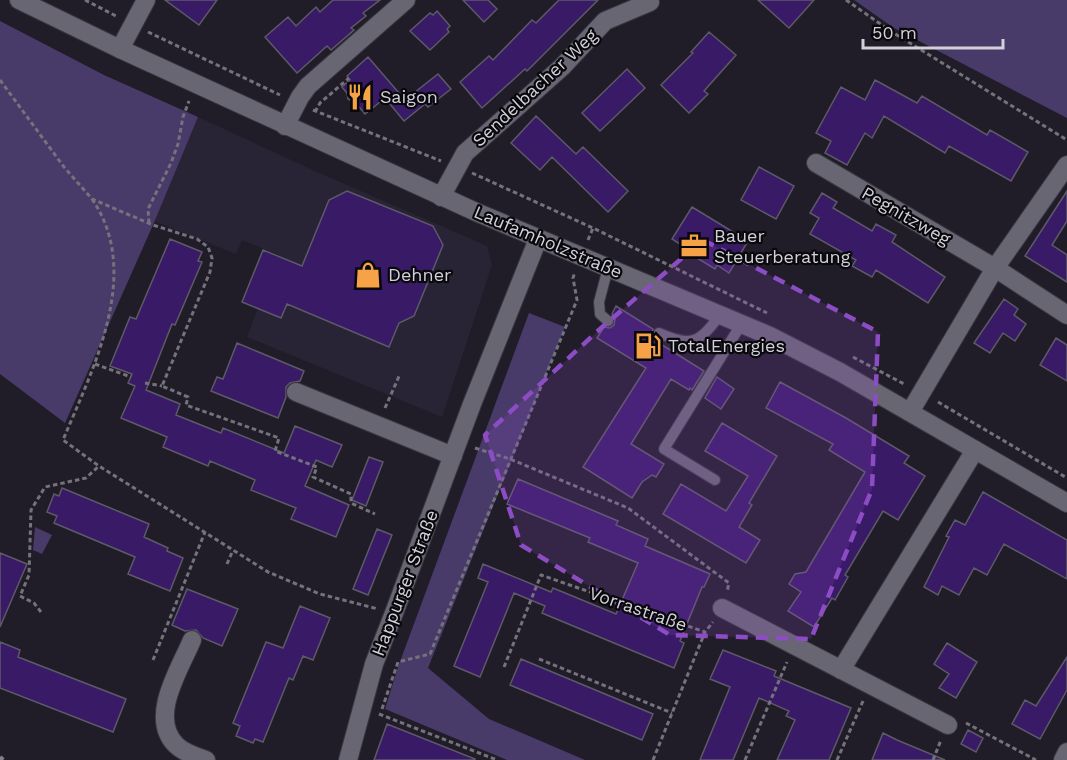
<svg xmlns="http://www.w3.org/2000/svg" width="1067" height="760" font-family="'Work Sans',sans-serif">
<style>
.built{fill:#292435}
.green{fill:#483b69}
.building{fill:#381a67;stroke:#5d5a67;stroke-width:1.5}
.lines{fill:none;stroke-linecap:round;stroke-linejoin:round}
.lane-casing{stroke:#3a3740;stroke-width:12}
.street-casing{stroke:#3a3740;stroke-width:20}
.secondary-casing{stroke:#3a3740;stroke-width:20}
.path{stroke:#74727b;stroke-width:3;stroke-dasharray:4.5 3;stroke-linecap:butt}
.lane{stroke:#696673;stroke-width:10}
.street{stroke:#696673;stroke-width:18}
.secondary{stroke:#696673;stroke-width:18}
.rail{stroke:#838089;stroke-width:4.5;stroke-dasharray:8 8;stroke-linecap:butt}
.marked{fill:#8c4dc4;fill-opacity:0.2;stroke:#8c4dc4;stroke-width:4.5;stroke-dasharray:12 8;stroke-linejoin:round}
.labels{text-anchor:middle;stroke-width:4.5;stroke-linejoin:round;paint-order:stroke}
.street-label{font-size:18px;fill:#d2d0d8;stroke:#09080d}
.poi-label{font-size:18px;fill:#d2d0d8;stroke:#09080d;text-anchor:start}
</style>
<rect width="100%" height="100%" fill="#201d28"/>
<path class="built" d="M198 117 317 172 487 246 492 265 442 417 247 337 279 255 242 240 236 254 154 221Z"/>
<path class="green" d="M854 0H1067V118L894 28Z
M0 21 104 75 198 117 153 225 65 423 0 374Z
M529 313 565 327 428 668 489 719 585 760H507L385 709 398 667Z
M35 527 52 535 42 554 33 550Z"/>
<path class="building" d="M165 0H217L199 25Z
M333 0H380L363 13 366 16 351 28 354 30 331 50 327 46 297 73 265 37 288 17 296 26 316 7 320 12Z
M463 0H488L497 9 484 22Z
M559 0H598L527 71 525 69 482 108 460 82 489 56 493 60 532 20 536 23Z
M758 0H814L789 28Z
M437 11 450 26 447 29 449 32 430 50 410 31 430 13 433 15Z
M709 32 736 55 704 91 708 94 689 113 661 85 693 53 691 52Z
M368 57 405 100 438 74 451 89 428 107 425 104 404 121 385 98 365 114 356 103 348 99 347 93 342 87 350 80 347 76Z
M627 69 645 88 600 131 582 113Z
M875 80 917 103 922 96 987 135 990 130 1028 152 1011 181 949 146 945 153 884 116 872 138 865 133 847 165 825 153 831 141 816 133 841 87 865 100Z
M536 116 576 154 583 147 628 191 608 212 552 157 540 170 511 143Z
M759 167 794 186 776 219 741 200Z
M347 191 433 226 443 245 414 316 399 323 389 347 287 304 281 318 242 302 263 250 302 266 329 200Z
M1067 191V221L1052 245 1067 255V282L1025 256Z
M822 193 837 202 833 208 872 231 876 224 896 235 892 242 945 277 928 303 876 270 872 277 852 266 856 260 810 234 819 218 810 213Z
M692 207 748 241 729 273 717 265 715 269 684 250 685 247 672 239Z
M170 239 202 252 198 261 202 262 175 325 172 324 146 390 180 404 176 415 221 433 223 428 284 453 295 426 342 445 332 467 316 460 305 486 349 505 336 537 291 519 296 508 251 490 255 480 210 461 208 466 163 447 167 437 121 418 135 386 128 383 132 374 110 366 130 317 136 319Z
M1004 299 1018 309 1014 315 1026 324 1015 341 1003 333 990 353 974 343Z
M616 306 653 329 652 335 659 341V343L704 371 692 390 690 388 689 390 671 379 631 444 664 464 656 477 652 475 642 482 632 498 583 467 646 368 597 338 604 327 610 328 614 325 615 319 612 314Z
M1056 338 1067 345V381L1040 365Z
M237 343 304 371 300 381 290 383 286 387V397L278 418 211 391 217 377 223 379Z
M717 377 734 389 721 409 705 398Z
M780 382 846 418 909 456 904 463 925 476 898 520 883 511 845 575 848 577 835 600 832 598 814 627 788 611 801 592 789 584 795 574 806 572 865 472 829 450 833 444 766 408Z
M722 423 777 456 749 503 752 505 739 527 760 540 746 563 663 514 681 484 726 511 748 476 705 451Z
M369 457 383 462 366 506 352 500Z
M518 479 618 521 616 525 648 539 645 546 710 574 704 587H702L680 641 684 643 674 668 542 613 545 606 514 593 480 677 454 666 488 582 478 578 483 564 551 592 553 588 616 614 638 563 588 542 590 538 507 504Z
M62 488 149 524 144 537 168 548 167 551 183 558 170 591 128 574 135 557 54 523 57 516 47 512 54 494 59 496Z
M983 492 1067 540V579L1004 544 987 575 974 568 959 595 942 586 938 595 924 587 949 537 946 536 955 520 965 525Z
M377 529 392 535 368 595 353 589Z
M0 553 27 564 0 627Z
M187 589 238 609 222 646 203 638 196 630 185 631 172 625Z
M300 606 330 618 313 660 303 656 293 680 289 678 263 742 255 739 253 743 236 736 240 726 233 723 266 642 283 648Z
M0 642 20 650 18 657 126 699 113 732 0 688Z
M947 643 977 662 956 698 939 688 949 674 934 664Z
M723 650 776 671 774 676 851 708 829 760H777L795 720 786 716 789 711 759 698 733 760H700L730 687 710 679Z
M1067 657V690L1040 739 1012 724 1025 700 1036 706Z
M521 659 653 714 642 740 510 685Z
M387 724 475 759V760H374Z
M968 730 983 738 976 752 961 744Z
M883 733 897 740 945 760H872Z"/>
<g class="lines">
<g class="lane-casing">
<path id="lane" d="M608 321 600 314 599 302 608 268
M659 333C694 348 699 342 721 314
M715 480 664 449 742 323"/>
</g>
<g class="street-casing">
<path id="street" d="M120 49 146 0
M285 126 300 97 308 86 406 0
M816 163 995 268 1067 315
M441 197 465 153 562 67 605 21 650 2
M296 392 453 456
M910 412 995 268 1067 165
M722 608 948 725
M192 640C180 669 148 717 176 745 183 752 197 757 206 760
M841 670 975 450
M348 760 374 664 394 613 472 404 538 239
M1063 760 1067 752"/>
</g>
<g class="secondary-casing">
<path id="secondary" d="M19 0 120 49 476 212 770 336 840 372 1067 503"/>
</g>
<path class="path" d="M85 0 118 17
M846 0 892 32 1067 140
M148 32 280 95
M0 80 64 167 92 199 153 225 197 239 208 247 212 258 210 272 162 386 188 397 186 405 279 438 275 451 317 467 313 477 351 494V503L375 514
M313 110 441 161
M315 112 320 103 349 78
M472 173 593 228 767 313
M92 199C143 273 93 368 63 440L99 466 268 572 320 594 378 609
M149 223 148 209 171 163 178 144 183 117 189 101
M588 240 593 228
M853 357 906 385
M95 364 131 377
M145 383 162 386
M938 402 1067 478
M385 408 400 374
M475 448 510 459 628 508 729 583 727 592
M227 564 233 550
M41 612 34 603 20 596 29 575 31 510 45 487 86 478 99 466
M539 659 672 713
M153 660 205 532
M504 667 541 575 705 632
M382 709 398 662 430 654 577 300 573 278 575 272
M379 714 497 760
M966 723 1036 760
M653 760 705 632 713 622
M745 760 787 662
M837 760 863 701
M933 760 941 740"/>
<use href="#lane" class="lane"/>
<use href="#street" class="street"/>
<use href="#secondary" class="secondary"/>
<path class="rail" d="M0 757 3 760"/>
</g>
<path class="marked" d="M703 240 878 332 872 489 811 639 670 635 521 545 485 435 600 329Z"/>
<defs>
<g id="restaurant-bare" transform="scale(2.07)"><path d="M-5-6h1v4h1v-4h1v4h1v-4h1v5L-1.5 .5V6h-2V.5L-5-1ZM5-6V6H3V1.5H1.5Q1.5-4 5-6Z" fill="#f6a247" stroke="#09080d" stroke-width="2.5" paint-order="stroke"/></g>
<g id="office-bare" transform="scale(2.07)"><path d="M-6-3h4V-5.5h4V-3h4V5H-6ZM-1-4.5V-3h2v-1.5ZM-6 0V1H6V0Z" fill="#f6a247" stroke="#09080d" stroke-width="2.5" paint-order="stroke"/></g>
<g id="shop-bare" transform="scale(2.07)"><path d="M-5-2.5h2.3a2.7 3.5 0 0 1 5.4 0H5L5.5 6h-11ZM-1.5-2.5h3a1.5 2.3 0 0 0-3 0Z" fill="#f6a247" stroke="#09080d" stroke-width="2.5" paint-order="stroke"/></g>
<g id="fuel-bare" transform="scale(2.07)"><path d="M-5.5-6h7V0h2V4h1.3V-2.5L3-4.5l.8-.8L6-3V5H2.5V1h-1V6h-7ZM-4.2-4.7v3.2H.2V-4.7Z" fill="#f6a247" stroke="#09080d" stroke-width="2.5" paint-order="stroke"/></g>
</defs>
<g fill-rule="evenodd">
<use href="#restaurant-bare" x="360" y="97"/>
<use href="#office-bare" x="694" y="246"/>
<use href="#shop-bare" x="368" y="275"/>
<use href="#fuel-bare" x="648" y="346"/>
</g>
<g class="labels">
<g class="street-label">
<text transform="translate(535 88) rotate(-43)" y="6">Sendelbacher Weg</text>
<text transform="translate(906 216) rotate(30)" y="6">Pegnitzweg</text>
<text transform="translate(548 242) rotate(23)" y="6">Laufamholzstraße</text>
<text transform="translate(405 583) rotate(-69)" y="6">Happurger Straße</text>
<text transform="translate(638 609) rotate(19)" y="6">Vorrastraße</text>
</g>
<g class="poi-label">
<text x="380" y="103">Saigon</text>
<text x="714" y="242">Bauer<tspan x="714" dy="21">Steuerberatung</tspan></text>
<text x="388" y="281">Dehner</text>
<text x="668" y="352">TotalEnergies</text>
</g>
</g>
<path d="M863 39v9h140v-9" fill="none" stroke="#d2d0d8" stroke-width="3"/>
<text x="872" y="39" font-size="18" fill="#d2d0d8" stroke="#09080d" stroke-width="4.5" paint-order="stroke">50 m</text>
</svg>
